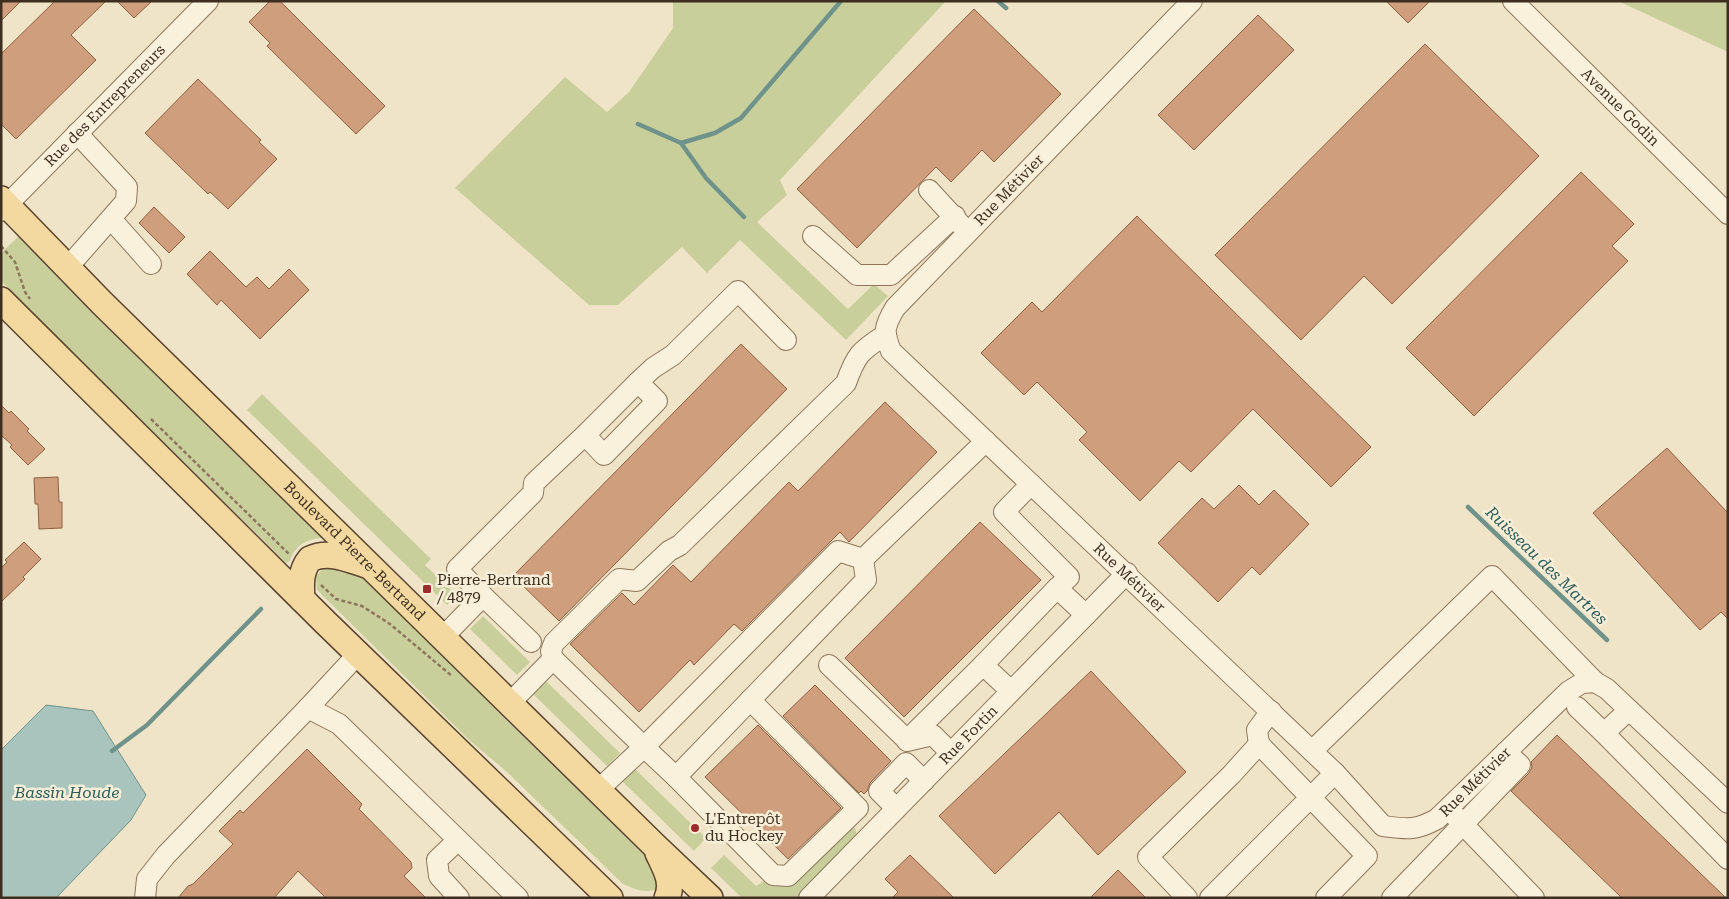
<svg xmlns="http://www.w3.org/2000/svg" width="1729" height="899" font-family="'Roboto Serif',serif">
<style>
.green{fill:#c9cf9b}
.water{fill:#a9c4bc;stroke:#6f938a}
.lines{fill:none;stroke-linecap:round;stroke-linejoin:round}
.stream{stroke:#6f938a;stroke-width:4.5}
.building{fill:#cf9f7d;stroke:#8d5f41}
.minor-casing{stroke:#8d765c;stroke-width:22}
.major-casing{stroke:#5b4430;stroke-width:28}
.path{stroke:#8d765c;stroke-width:2.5;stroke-dasharray:4 2.5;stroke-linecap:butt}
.minor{stroke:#faf1dc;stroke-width:20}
.major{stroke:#f3d9a0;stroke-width:25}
.poi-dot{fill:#9e2a2b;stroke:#f7eed8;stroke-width:2}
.labels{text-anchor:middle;stroke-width:5;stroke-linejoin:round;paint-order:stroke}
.street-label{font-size:15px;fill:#3d2e20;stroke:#f7eed8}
.poi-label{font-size:15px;fill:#3d2e20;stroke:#f7eed8;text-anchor:start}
.water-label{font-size:16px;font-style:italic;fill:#2f5d5a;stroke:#f7eed8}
</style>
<rect width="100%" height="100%" fill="#f0e4c8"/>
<path class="green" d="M673 1 945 2 780 180 787 195 757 222 848 309 874 284 888 296 846 340 740 240 707 273 682 247 618 305H589L455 188 565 77 607 112 629 92 673 28Z
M1618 1H1728V52Z
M21 234 325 534 323 538C307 539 295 545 290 561L286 563 1 281V253Z
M262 394 431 559 425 565 456 595 447 605 247 410Z
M335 562 350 564 653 858 660 888C646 894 637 890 623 884L507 772 469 740 317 590 316 577 323 568Z
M483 616 530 662 517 675 470 629Z
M546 681 620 753 607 766 533 694Z
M634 768 706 838 694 851 622 781Z
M848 826 855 828 857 836 797 898H742L711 868 724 855 756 886Z"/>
<path class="water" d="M46 705 93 711 146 795 131 820 56 898H1V750Z"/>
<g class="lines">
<path class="stream" d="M998 1 1006 8
M638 124 681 143 715 133 741 118 841 1
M681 143 706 178 744 217
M1468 507 1607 640
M112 751 147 725 261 609"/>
</g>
<path class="building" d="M1 1H21L1 21Z
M55 1H106L71 35 96 60 16 139 1 124V54Z
M117 1H152L134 18Z
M270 1H280L385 106 356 134 267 46 270 43 249 22Z
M1386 1H1430L1408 23Z
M974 9 1061 94 994 162 982 150 951 182 936 167 857 248 797 189Z
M1258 15 1294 50 1194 150 1158 115Z
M1425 44 1539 156 1392 304 1364 276 1301 340 1215 255Z
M198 79 261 140 259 142 277 159 228 209 210 192 208 194 145 133Z
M1581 172 1634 224 1612 246 1628 261 1474 416 1406 348Z
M154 207 185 237 169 253 139 223Z
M1137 216 1371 447 1331 487 1253 409 1191 472 1179 461 1140 501 1079 440 1087 432 1037 382 1024 395 981 353 1032 302 1042 312Z
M210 251 246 287 257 277 269 289 289 269 309 290 260 339 221 300 217 305 187 274Z
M741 344 787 389 559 621 513 576Z
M885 402 937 452 849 542 840 532 742 631 734 624 694 665 690 660 639 712 570 644 622 593 634 605 673 565 691 582 789 482 798 491Z
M1 405 9 413 11 411 29 429 27 431 45 449 28 465 10 447 12 445 1 435Z
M1667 448 1728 513V619L1721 612 1700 630 1593 513Z
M58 477 59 502H62V528L39 529 38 504H35L34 478Z
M1239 485 1259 505 1274 490 1309 524 1260 575 1252 567 1218 602 1158 543 1202 498 1214 509Z
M980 522 1041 580 904 717 845 658Z
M24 542 41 559 23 577 25 579 1 602V568L7 562 5 560Z
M1091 671 1186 772 1098 855 1059 812 995 874 939 816Z
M815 685 891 761 870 783 867 791 864 794 861 791 859 793 783 716Z
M758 725 841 808 788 859 705 777Z
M1557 735 1726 898H1622L1511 791 1529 773 1532 767 1531 762Z
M307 749 362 804 359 809 411 862 412 868 404 876 426 898H326L298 871 274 898H178L188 886 193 884 233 844 219 831 240 810 243 813Z
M910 855 954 898H892L898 892 885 879Z
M1118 870 1146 898H1090Z"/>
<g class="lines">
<g class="minor-casing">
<g id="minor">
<path id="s1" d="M1192 1 895 308C884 327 883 331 891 351L1335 773 1383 826C1407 829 1415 831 1437 819L1569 691 1582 683 1595 682 1607 689 1728 803"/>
<path id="s2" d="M1513 1 1728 214"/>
<path d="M929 190 962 226"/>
<path id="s3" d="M1 211 208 1"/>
<path d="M111 219 151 264"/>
<path d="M813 236 857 275H891L955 216"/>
<path d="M68 267 126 201 127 187 77 133"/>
<path d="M638 382 653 368 673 355 738 291 786 340"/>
<path d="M1031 484 1004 512 1069 577 1057 588"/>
<path d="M838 551 863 559 866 580 676 777 644 747Z"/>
<path d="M863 559 986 441"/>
<path d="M483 596 457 569 533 493 534 483 585 435 604 455 657 401 638 382 585 435"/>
<path d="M443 637 483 596 531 642"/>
<path d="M553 659 644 747 598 790"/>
<path d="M829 665 907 740 983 665 1011 691"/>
<path d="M983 665 1057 588 1086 615"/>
<path d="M510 703 553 659 551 651 554 643 619 579 637 581 669 551 680 545 846 383C856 355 860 351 885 335"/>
<path d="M1577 707 1604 733 1629 710"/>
<path d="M308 708 339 724 518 898"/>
<path d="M1604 733 1728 859"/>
<path d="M907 741 933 735 951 753"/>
<path d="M1259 744 1257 730 1271 711"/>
<path d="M1312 751 1492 576 1595 682"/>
<path d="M676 777 773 875 788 876 858 808 750 700"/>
<path d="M896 808 879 791 906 763 924 781"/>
<path d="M1454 815 1534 898"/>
<path d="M458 840 437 860 439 876 459 898"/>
<path d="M145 898 147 879 166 855 308 708 358 654"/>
<path id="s4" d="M809 898 1127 573"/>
<path d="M1187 898 1148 857 1232 774 1259 744 1367 856 1326 898"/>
<path d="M1210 898 1335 773"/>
<path d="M1392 898 1520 765 1506 752"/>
</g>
</g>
<g class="major-casing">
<g id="major">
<path id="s5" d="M1 199 102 303 654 845 710 898"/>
<path d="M1 300 326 623 610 898"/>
<path d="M302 599C301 585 300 571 310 559 328 550 348 559 366 565"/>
<path d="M658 853C665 868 674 882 667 898"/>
</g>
</g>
<path class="path" d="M1 246 15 262 25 292 30 299
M151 419 290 555
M321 585 336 599 362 606 390 624 452 676"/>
<use href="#minor" class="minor"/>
<use href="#major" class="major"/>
</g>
<g class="poi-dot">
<rect x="422" y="584" width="10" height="10" rx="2.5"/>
<circle cx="695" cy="828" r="5"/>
</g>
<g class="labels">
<g class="street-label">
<text dy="5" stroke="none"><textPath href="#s3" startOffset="148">Rue des Entrepreneurs</textPath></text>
<text dy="5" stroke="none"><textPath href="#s2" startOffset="151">Avenue Godin</textPath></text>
<text transform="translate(1009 190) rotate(-46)" y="5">Rue Métivier</text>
<text dy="5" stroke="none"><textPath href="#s5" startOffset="499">Boulevard Pierre-Bertrand</textPath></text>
<text dy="5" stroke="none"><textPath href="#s1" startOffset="802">Rue Métivier</textPath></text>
<text dy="5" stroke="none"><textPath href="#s4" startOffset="228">Rue Fortin</textPath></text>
<text dy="5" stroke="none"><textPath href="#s1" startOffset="1266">Rue Métivier</textPath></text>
</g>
<g class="poi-label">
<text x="437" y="585">Pierre-Bertrand<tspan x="437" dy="17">/ 4879</tspan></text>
<text x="705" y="824">L'Entrepôt<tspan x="705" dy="17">du Hockey</tspan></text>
</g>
<g class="water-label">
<text transform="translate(1547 565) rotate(44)" y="6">Ruisseau des Martres</text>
<text x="67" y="798">Bassin Houde</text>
</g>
</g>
<rect width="1729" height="899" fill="none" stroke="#3d2e20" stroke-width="5"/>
</svg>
